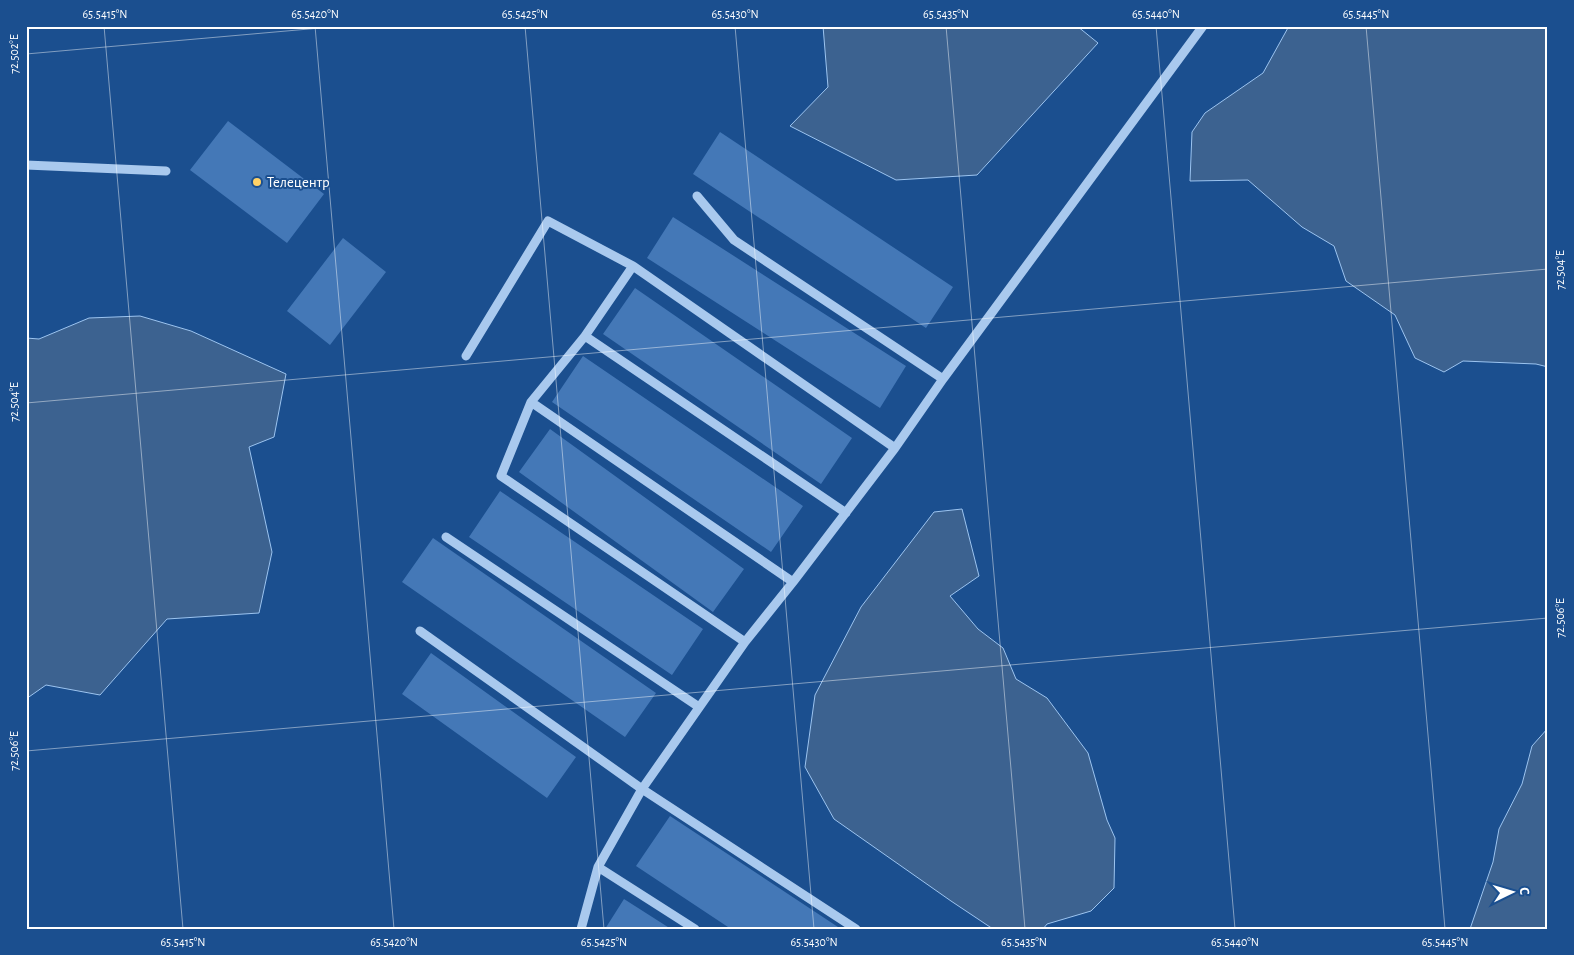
<svg xmlns="http://www.w3.org/2000/svg" width="1574" height="955" font-family="'Alegreya Sans',sans-serif">
<style>
.water{fill:#3c6290;stroke:#9cc4f0}
.building{fill:#4478b7}
.lines{fill:none;stroke-linecap:round;stroke-linejoin:round}
.minor{stroke:#a9c9ee;stroke-width:9}
.ticks{fill:none;stroke:#fff;stroke-width:1;stroke-opacity:0.45}
.poi-dot{fill:#ffd166;stroke:#1b4f8f;stroke-width:2}
.labels{text-anchor:middle;stroke-width:4;stroke-linejoin:round;paint-order:stroke}
.poi-label{font-size:15px;fill:#fff;stroke:#1b4f8f;text-anchor:start}
.neatline{fill:none;stroke:#fff;stroke-width:2}
.ticks-label{font-size:12px;text-anchor:middle;fill:#fff}
</style>
<rect width="100%" height="100%" fill="#1b4f8f"/>
<path class="water" d="M823 26H1077L1098 43 977 175 896 180 790 126 828 87Z
M1289 26H1548V367L1536 364 1463 361 1444 372 1415 358 1395 315 1346 281 1334 246 1302 227 1248 180 1190 181 1192 132 1205 113 1263 73Z
M140 316 191 331 286 374 274 437 249 447 272 552 259 613 167 619 100 695 46 685 26 699V338L39 339 89 318Z
M962 509 979 576 950 596 978 629 1003 648 1016 679 1047 698 1088 753 1107 820 1115 838 1114 888 1091 911 1047 924 1043 929H993L951 901 834 819 805 767 815 695 861 607 934 512Z
M1548 728V929H1470L1493 862 1499 829 1522 784 1532 746Z"/>
<path class="building" d="M228 121 324 194 287 243 190 170Z
M720 132 953 287 926 328 693 174Z
M673 217 906 366 880 408 647 258Z
M343 238 386 272 330 345 287 311Z
M635 288 852 438 821 484 603 334Z
M583 356 803 506 771 552 552 402Z
M550 429 744 569 713 612 519 472Z
M500 491 703 629 672 675 469 537Z
M433 538 656 693 625 737 402 582Z
M431 653 576 757 547 798 402 694Z
M670 816 841 929H731L636 866Z
M624 899 671 929H605Z"/>
<g class="lines">
<path class="minor" d="M26 165 166 171
M697 196 734 240 943 379
M633 266 585 336 531 402 501 476 745 642
M585 336 846 513
M466 356 548 221 633 266 895 448
M531 402 793 582
M446 537 699 707
M420 631 642 789 856 929
M598 867 695 929
M581 929 598 867 642 789 745 642 793 582 895 448 943 379 1203 26"/>
</g>
<path class="ticks" d="M104 26 183 929M315 26 394 929M525 26 604 929M735 26 814 929M946 26 1025 929M1156 26 1235 929M1366 26 1445 929M26 54 343 26M26 403 1548 269M26 751 1548 618"/>
<circle class="poi-dot" cx="257" cy="182" r="5"/>
<g class="labels">
<g class="poi-label">
<text x="267" y="187">Телецентр</text>
</g>
</g>
<rect width="1574" height="955" fill="none" stroke="#1b4f8f" stroke-width="55"/>
<g transform="translate(1512 892) rotate(85)" stroke="#1b4f8f" stroke-width="4" paint-order="stroke">
<path d="M0-4L9 19L0 12L-9 19Z" fill="#ffffff"/>
<text y="-8" font-size="14" font-weight="bold" text-anchor="middle" fill="#ffffff">С</text>
</g>
<rect x="28" y="28" width="1518" height="900" class="neatline"/>
<g class="ticks-label">
<text x="105" y="18">65.5415°N</text>
<text x="315" y="18">65.5420°N</text>
<text x="525" y="18">65.5425°N</text>
<text x="735" y="18">65.5430°N</text>
<text x="946" y="18">65.5435°N</text>
<text x="1156" y="18">65.5440°N</text>
<text x="1366" y="18">65.5445°N</text>
<text transform="translate(14 54) rotate(-90)" y="4">72.502°E</text>
<text transform="translate(1560 270) rotate(-90)" y="4">72.504°E</text>
<text transform="translate(14 402) rotate(-90)" y="4">72.504°E</text>
<text transform="translate(1560 618) rotate(-90)" y="4">72.506°E</text>
<text transform="translate(14 751) rotate(-90)" y="4">72.506°E</text>
<text x="183" y="946">65.5415°N</text>
<text x="394" y="946">65.5420°N</text>
<text x="604" y="946">65.5425°N</text>
<text x="814" y="946">65.5430°N</text>
<text x="1024" y="946">65.5435°N</text>
<text x="1235" y="946">65.5440°N</text>
<text x="1445" y="946">65.5445°N</text>
</g>
</svg>
